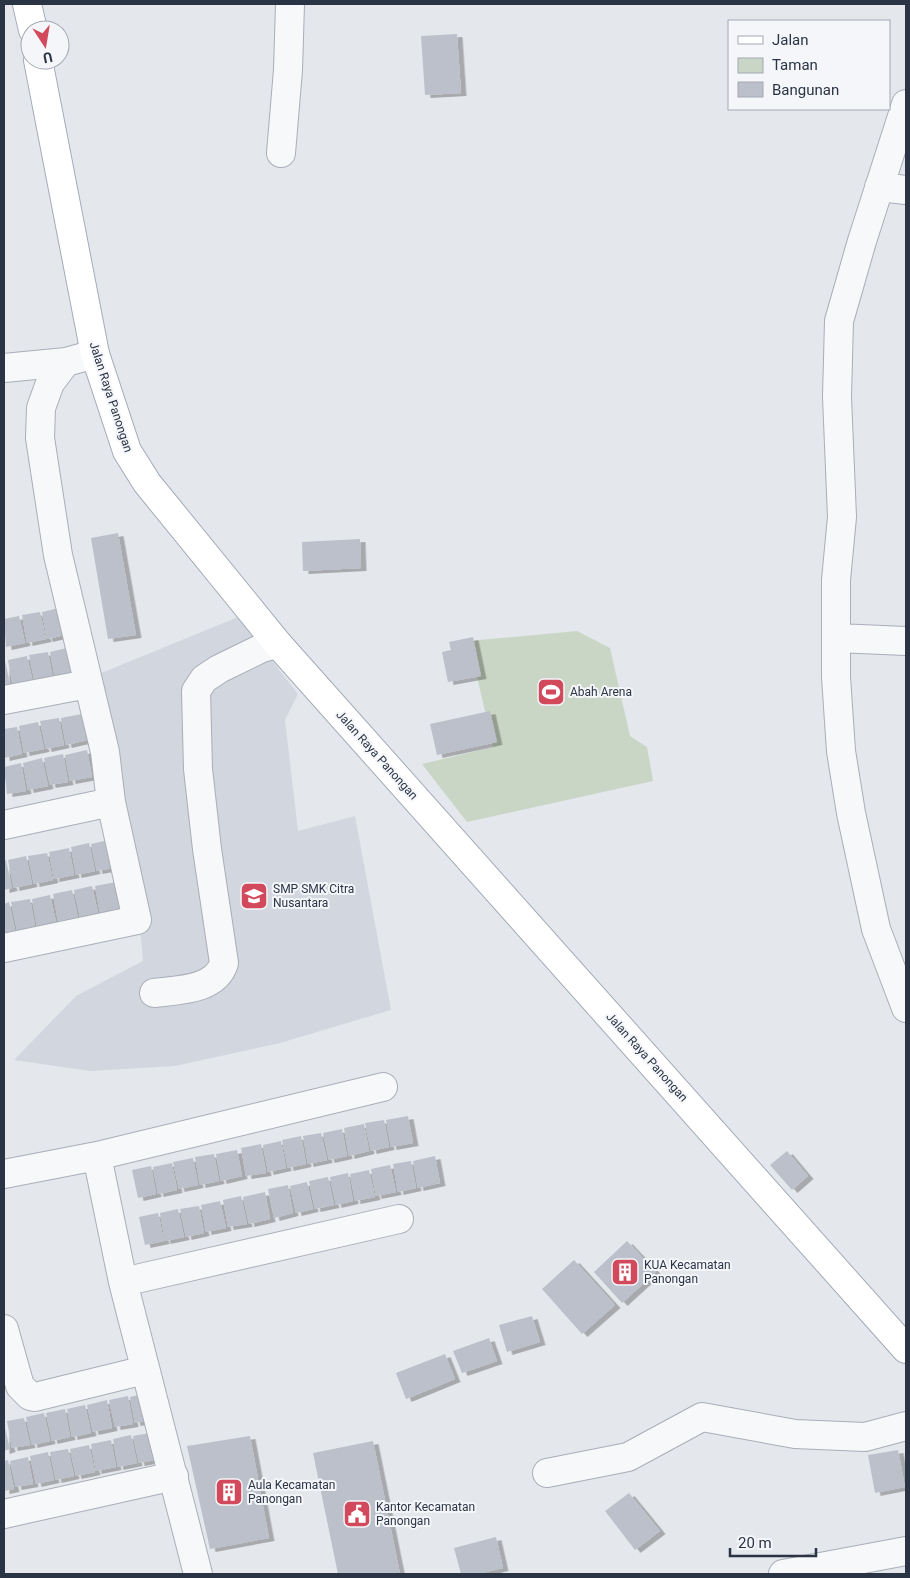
<svg xmlns="http://www.w3.org/2000/svg" width="910" height="1578" font-family="Roboto,sans-serif">
<style>
.built{fill:#d2d6de}
.green{fill:#c9d6c5}
.building{fill:#bbc0ca;filter:url(#shadow)}
.lines{fill:none;stroke-linecap:round;stroke-linejoin:round}
.minor-casing{stroke:#a9aeb7;stroke-width:30}
.major-casing{stroke:#a3abb8;stroke-width:30}
.minor{stroke:#f7f8fa;stroke-width:28}
.major{stroke:#fff;stroke-width:28}
.labels{text-anchor:middle;stroke-width:4;stroke-linejoin:round;paint-order:stroke}
.street-label{font-size:12px;fill:#2b3445;stroke:#f4f6f9}
.poi-label{font-size:12px;fill:#2b3445;stroke:#f4f6f9;text-anchor:start}
</style>
<defs>
<filter id="shadow"><feDropShadow dx="5.5" dy="3" stdDeviation="0" flood-color="#0004"/></filter>
</defs>
<rect width="100%" height="100%" fill="#e4e7ec"/>
<path class="built" d="M238 617 298 694 285 720 298 831 355 816 391 1010 280 1043 175 1066 90 1071 14 1060 76 996 143 961 131 826 99 674Z"/>
<path class="green" d="M577 631 610 648 630 736 647 747 653 781 467 822 422 764 493 747 469 641Z"/>
<path class="building" d="M457 34 461 93 425 95 421 36Z
M118 533 136 635 108 639 91 538Z
M360 539 361 568 303 571 302 542Z
M64 607 69 634 47 639 42 612Z
M40 612 46 639 27 643 22 615Z
M19 616 25 643 6 647 4 619Z
M473 637 481 676 448 682 442 652 451 650 449 642Z
M71 647 77 674 55 678 50 652Z
M48 652 53 679 35 683 29 655Z
M27 656 33 683 13 687 8 660Z
M4 661H5L11 688 4 689Z
M490 711 497 742 437 755 430 724Z
M82 714 88 740 66 745 61 718Z
M59 718 64 745 46 749 40 721Z
M38 722 44 749 24 753 19 726Z
M17 727 22 754 4 758V729Z
M87 750 92 777 70 781 65 755Z
M63 754 68 782 50 785 44 758Z
M42 758 48 786 28 790 23 763Z
M21 763 26 791 7 794 4 767Z
M113 839 118 867 97 871 91 844Z
M89 843 95 871 76 875 71 847Z
M69 848 74 875 54 879 49 852Z
M47 853 53 880 34 884 28 856Z
M26 856 32 884 14 888 8 860Z
M6 860 12 888 4 890V861Z
M116 882 122 909 100 913 95 886Z
M92 886 98 913 80 917 74 890Z
M72 890 78 918 58 921 53 894Z
M50 895 56 922 37 926 32 899Z
M30 899 35 926 17 930 11 902Z
M9 902 15 930 4 933V904Z
M408 1116 413 1143 391 1147 386 1120Z
M384 1120 389 1147 371 1151 365 1123Z
M364 1124 369 1151 349 1156 344 1128Z
M342 1129 347 1156 329 1160 323 1133Z
M321 1133 327 1160 308 1164 303 1136Z
M301 1136 306 1164 288 1168 282 1140Z
M281 1141 286 1168 268 1172 263 1145Z
M261 1144 266 1173 246 1176 241 1148Z
M237 1150 242 1176 221 1181 216 1154Z
M787 1151 808 1176 792 1190 770 1165Z
M214 1154 219 1181 200 1185 195 1157Z
M435 1156 440 1183 418 1188 413 1161Z
M193 1158 198 1185 179 1189 173 1162Z
M411 1161 416 1188 398 1192 393 1164Z
M172 1163 177 1190 158 1194 153 1167Z
M390 1165 396 1192 376 1196 371 1169Z
M151 1166 156 1194 138 1198 132 1170Z
M369 1170 375 1197 355 1201 350 1174Z
M348 1173 353 1201 336 1205 330 1177Z
M328 1177 334 1205 315 1209 309 1181Z
M307 1182 313 1209 296 1213 290 1186Z
M288 1185 293 1213 274 1218 268 1189Z
M265 1192 270 1219 249 1224 243 1197Z
M241 1196 247 1224 228 1227 223 1200Z
M220 1201 226 1228 206 1232 201 1205Z
M199 1206 204 1233 186 1237 180 1209Z
M178 1209 184 1237 165 1241 160 1213Z
M158 1213 164 1241 145 1245 139 1217Z
M627 1241 656 1272 622 1303 594 1272Z
M574 1260 615 1305 582 1334 542 1289Z
M532 1316 540 1342 507 1352 499 1325Z
M489 1338 497 1361 462 1373 453 1351Z
M445 1354 455 1379 406 1399 396 1373Z
M151 1392 157 1419 135 1423 130 1397Z
M128 1396 133 1424 115 1427 109 1400Z
M107 1400 112 1428 93 1432 87 1405Z
M85 1405 91 1433 72 1437 67 1409Z
M65 1409 70 1437 52 1441 46 1413Z
M44 1413 50 1441 32 1445 26 1417Z
M24 1418 30 1445 12 1448 7 1421Z
M4 1424 10 1449 4 1451Z
M155 1432 160 1459 139 1463 133 1436Z
M131 1435 137 1463 118 1467 113 1439Z
M250 1436 269 1538 210 1549 187 1446Z
M111 1440 116 1467 96 1471 91 1444Z
M373 1441 400 1574H338L313 1453Z
M89 1445 95 1472 76 1476 70 1449Z
M68 1449 74 1476 56 1480 50 1452Z
M898 1450 905 1487 875 1493 868 1455Z
M48 1452 54 1480 36 1484 30 1456Z
M28 1457 33 1484 16 1487 10 1461Z
M8 1460 14 1489 4 1491V1461Z
M629 1493 660 1531 635 1550 605 1511Z
M496 1537 503 1568 478 1574H461L454 1548Z"/>
<g class="lines">
<g class="minor-casing">
<path id="minor" d="M906 104 862 241 839 321 837 397 842 517 836 580V677L841 751 851 813 876 929 906 1008
M281 153 288 70 290 4
M879 187 906 190
M4 368 66 362
M836 638 906 641
M4 700 88 684
M4 825 111 802 105 752 58 555 40 438 41 408 50 383 66 362 95 354
M4 948 137 920 111 802
M154 993C179 990 216 990 224 963L207 849 198 769 196 691 204 679 219 669 262 648 278 644
M97 1156 123 1282 198 1574
M4 1174 97 1156 383 1087
M123 1282 399 1219
M4 1329 20 1386 30 1396 35 1397 145 1370
M547 1473 628 1457 702 1417 795 1434 865 1437 906 1426
M4 1514 174 1476
M783 1574 906 1551"/>
</g>
<g class="major-casing">
<path id="major" d="M27 4 33 30
M38 60 95 354 127 451 147 483 278 644 906 1349"/>
</g>
<use href="#minor" class="minor"/>
<use href="#major" class="major"/>
</g>
<defs>
<g id="stadium-square" transform="scale(1.4375)"><rect x="-9" y="-9" width="18" height="18" rx="4" fill="#d1495b" stroke="#f4f6f9"/><path d="M0-5a6.5 5 0 1 0 0 10a6.5 5 0 1 0 0-10ZM-3.5-1.8h7v3.6h-7Z" fill="#fff"/></g>
<g id="school-square" transform="scale(1.4375)"><rect x="-9" y="-9" width="18" height="18" rx="4" fill="#d1495b" stroke="#f4f6f9"/><path d="M0-5L7-2L0 1L-7-2ZM-4 1L0 2.5L4 1V4Q0 6-4 4Z" fill="#fff"/></g>
<g id="building-square" transform="scale(1.4375)"><rect x="-9" y="-9" width="18" height="18" rx="4" fill="#d1495b" stroke="#f4f6f9"/><path d="M-4-6H4V6H1V3H-1V6H-4ZM-2.5-4.3h1.7v1.8h-1.7ZM.8-4.3h1.7v1.8H.8ZM-2.5-1h1.7V.8h-1.7ZM.8-1h1.7V.8H.8Z" fill="#fff"/></g>
<g id="civic-square" transform="scale(1.4375)"><rect x="-9" y="-9" width="18" height="18" rx="4" fill="#d1495b" stroke="#f4f6f9"/><path d="M-.6-6.5H3V-4.5H.6V-3L4-1V1h2V6H-6V1h2V-1L-.6-3ZM-1.2 2.5V6h2.4V2.5Z" fill="#fff"/></g>
</defs>
<g fill-rule="evenodd">
<use href="#stadium-square" x="551" y="692"/>
<use href="#school-square" x="254" y="896"/>
<use href="#building-square" x="625" y="1272"/>
<use href="#building-square" x="229" y="1492"/>
<use href="#civic-square" x="357" y="1514"/>
</g>
<g class="labels">
<g class="street-label">
<text transform="translate(111 397) rotate(72)" y="4">Jalan Raya Panongan</text>
<text transform="translate(377 755) rotate(48)" y="4">Jalan Raya Panongan</text>
<text transform="translate(647 1057) rotate(48)" y="4">Jalan Raya Panongan</text>
</g>
<g class="poi-label">
<text x="570" y="696">Abah Arena</text>
<text x="273" y="893">SMP SMK Citra<tspan x="273" dy="14">Nusantara</tspan></text>
<text x="644" y="1269">KUA Kecamatan<tspan x="644" dy="14">Panongan</tspan></text>
<text x="248" y="1489">Aula Kecamatan<tspan x="248" dy="14">Panongan</tspan></text>
<text x="376" y="1511">Kantor Kecamatan<tspan x="376" dy="14">Panongan</tspan></text>
</g>
</g>
<rect width="910" height="1578" fill="none" stroke="#2b3445" stroke-width="10"/>
<rect x="728" y="20" width="162" height="90" fill="#f4f6f9" stroke="#a4a8b1"/>
<rect x="738" y="36" width="25" height="8" fill="#ffffff" stroke="#a4a8b1"/>
<text x="772" y="45" font-size="15" fill="#2b3445">Jalan</text>
<rect x="738" y="58" width="25" height="15" fill="#c9d6c5" stroke="#a4a8b1"/>
<text x="772" y="70" font-size="15" fill="#2b3445">Taman</text>
<rect x="738" y="82" width="25" height="15" fill="#bbc0ca" stroke="#a4a8b1"/>
<text x="772" y="95" font-size="15" fill="#2b3445">Bangunan</text>
<g transform="translate(45 45) rotate(168)"><circle r="24" fill="#f4f6f9" stroke="#a4a8b1"/>
<path d="M0-4L9 19L0 12L-9 19Z" fill="#d1495b"/>
<text y="-8" font-size="14" font-weight="bold" text-anchor="middle" fill="#2b3445">U</text>
</g>
<path d="M730 1548v8h86v-8" fill="none" stroke="#2b3445" stroke-width="2.5"/>
<text x="738" y="1548" font-size="15" fill="#2b3445" stroke="#f4f6f9" stroke-width="4" paint-order="stroke">20 m</text>
</svg>
